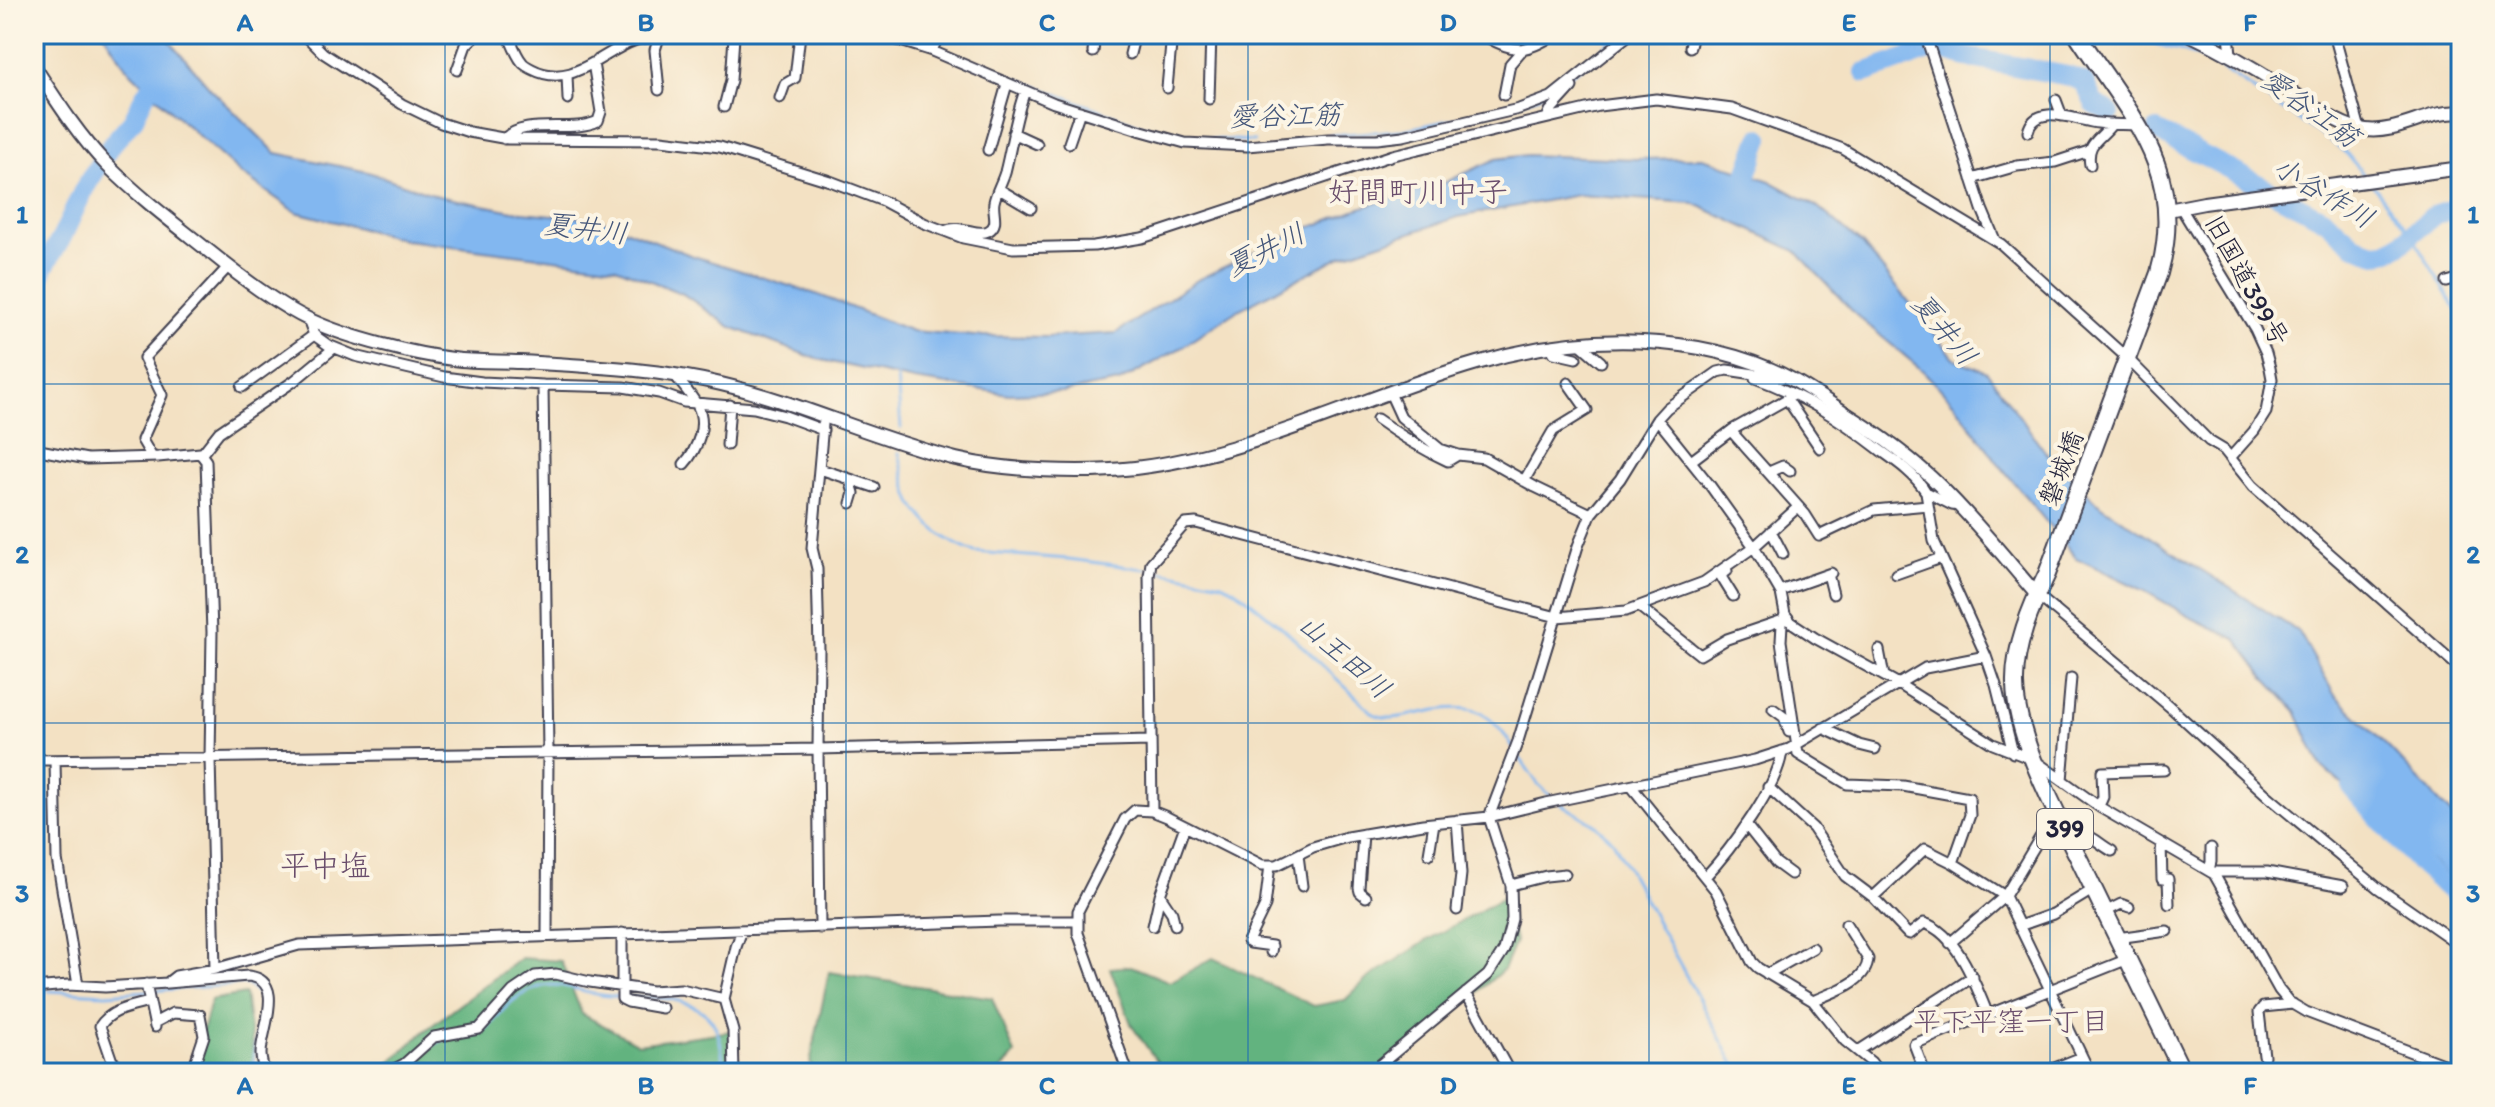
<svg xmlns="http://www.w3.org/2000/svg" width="2495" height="1107" font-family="Itim,'Klee One',sans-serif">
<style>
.forest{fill:#62b37f;stroke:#426a5d;stroke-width:2}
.water{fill:#82b7f0;stroke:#526c96;stroke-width:2}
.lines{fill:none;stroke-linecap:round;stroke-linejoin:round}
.stream{stroke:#82b7f0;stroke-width:3}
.river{stroke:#82b7f0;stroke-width:20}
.street-casing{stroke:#413f4f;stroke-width:13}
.secondary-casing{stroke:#413f4f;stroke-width:16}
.highway-casing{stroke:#413f4f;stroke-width:20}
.street{stroke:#fff;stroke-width:9}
.secondary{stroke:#fff;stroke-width:12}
.highway{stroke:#fff;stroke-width:16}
.grid{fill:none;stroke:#1f6fb2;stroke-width:2;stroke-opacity:0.55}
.labels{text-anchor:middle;stroke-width:8;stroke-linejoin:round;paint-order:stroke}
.shield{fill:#fcf5e5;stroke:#63616e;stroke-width:2}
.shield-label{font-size:24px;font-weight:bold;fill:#22223b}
.street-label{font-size:26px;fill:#22223b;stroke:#fcf5e5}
.water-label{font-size:28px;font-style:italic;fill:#44567a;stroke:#fcf5e5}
.neighbourhood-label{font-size:28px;fill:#6a4e6c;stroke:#fcf5e5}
.quarter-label{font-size:30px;fill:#6a4e6c;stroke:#fcf5e5}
.neatline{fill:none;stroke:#1f6fb2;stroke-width:3}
.grid-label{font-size:26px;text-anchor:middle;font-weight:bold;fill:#1f6fb2}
</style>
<rect width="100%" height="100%" fill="#fcf5e5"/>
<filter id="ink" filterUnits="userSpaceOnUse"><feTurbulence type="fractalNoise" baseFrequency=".0125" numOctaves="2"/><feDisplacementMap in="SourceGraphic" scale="16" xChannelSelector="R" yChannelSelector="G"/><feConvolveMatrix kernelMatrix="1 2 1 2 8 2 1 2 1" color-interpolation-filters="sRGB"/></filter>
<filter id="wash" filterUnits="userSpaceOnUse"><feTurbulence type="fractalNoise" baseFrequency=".006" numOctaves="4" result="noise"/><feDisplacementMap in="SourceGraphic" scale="32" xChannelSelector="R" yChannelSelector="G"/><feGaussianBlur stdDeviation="1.8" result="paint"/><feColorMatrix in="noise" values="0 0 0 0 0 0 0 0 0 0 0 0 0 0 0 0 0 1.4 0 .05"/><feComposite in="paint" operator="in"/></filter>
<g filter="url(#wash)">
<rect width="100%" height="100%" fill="#f3e1c3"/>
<path class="forest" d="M1505 897 1515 942 1503 970 1384 1073H1165L1132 1026 1110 968 1131 966 1170 982 1213 958 1314 1006 1345 1000 1367 979 1429 939Z
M521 958 561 961 582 1014 638 1044 733 1031 737 1073H378L426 1030Z
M829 972 992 998 1015 1054 999 1073H812L810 1063Z
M245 994 256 1073H190L211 1000Z"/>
<path class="water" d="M104 34H164L210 88 276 153 368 172 438 196 513 211 602 220 690 255 819 295 912 331 974 336 1046 337 1116 333 1199 279 1288 236 1357 209 1446 182 1496 159 1527 155 1636 159 1703 158 1770 181 1818 207 1863 245 1955 359 1987 372 2047 454 2101 506 2299 632 2334 694 2392 751 2461 825V888L2320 765 2296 711 2267 680 2236 639 2194 619 2143 590 2076 558 1998 463 1954 403 1923 371 1856 315 1796 251 1693 203 1578 195 1458 217 1341 256 1238 310 1179 349 1119 382 1064 392 1009 394 914 380 817 359 731 327 683 294 616 267 406 240 296 212 240 173 172 112 126 67Z"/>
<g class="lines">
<path class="stream" d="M897 34 915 41
M2116 34 2180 50 2210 61 2331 141 2347 154 2364 175
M963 59 1151 129
M1162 132 1208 139 1254 141
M1329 135 1403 130 1498 110 1538 96 1582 67 1619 34
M2372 184 2411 234 2461 317
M897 376 901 428
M899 453C903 468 905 488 912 502 925 524 950 545 975 552L1068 559 1146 569
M1154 570 1222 583 1236 590 1283 628 1374 714C1390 721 1400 717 1416 714 1467 704 1483 702 1513 747
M1517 754 1538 784 1555 800
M1561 804 1594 824 1613 841 1739 1073
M49 991 106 994 247 984 263 998 253 1058 255 1073
M468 1035C488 1033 492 1021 505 1008 513 999 525 992 536 988 558 979 579 992 601 995 634 1000 674 991 703 1012 722 1025 721 1052 725 1073
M430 1046 445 1039"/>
<path class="river" d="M1865 73 1935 48 1966 57 2068 76 2084 82 2094 103 2110 113
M2157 131 2326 220 2354 245 2374 253 2385 252 2398 246 2433 216 2461 207
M1742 200 1746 177 1760 138
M34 296 44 267 62 237 84 189 112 144 133 120 145 95 159 78
M2352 788 2423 867 2461 900"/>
</g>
</g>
<g filter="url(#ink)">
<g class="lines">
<g class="street-casing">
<path id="street" d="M304 34 323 53 402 104 441 123 469 132 508 139 661 140 720 147 830 181 883 201 924 223 963 238 1013 248 1094 246 1142 238 1393 155 1599 106 1656 99 1732 109 1843 149 2001 244 2127 358 2209 441 2224 450 2253 486 2461 669
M508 34C512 43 516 55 522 62 524 65 530 68 532 69 572 90 601 52 636 40 659 32 680 40 704 34
M813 34H855
M879 34 932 51 1054 103 1142 131 1185 143 1247 146 1328 139H1377L1403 136 1519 109 1551 97 1630 34
M1925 34 1982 209 1995 240
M2229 34 2231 54
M2334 34 2360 129
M1487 37C1515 54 1528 52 1555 34
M1690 47 1693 34
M932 51 939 34
M1093 52 1095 34
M1130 54 1135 34
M457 70 466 45 477 34
M567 75 568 99
M1167 88 1172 34
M659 90 655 50 660 34
M1504 95 1510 64 1523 49
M780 98 785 84 795 78 800 34
M1209 99 1211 34
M2056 100 2062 116
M724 107 731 80 734 37 736 34
M1547 118 1550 111 1572 87
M2028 132C2035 101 2077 121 2098 123 2111 125 2124 124 2137 125
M1013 133 1037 144
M504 139C525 117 571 134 598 121L601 112 593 63
M1069 143 1080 111
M988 150 1007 84
M2090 165C2086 142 2100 140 2112 124
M1972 179 2017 166 2055 162 2089 151
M999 189 1031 208
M2181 208 2255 329 2266 353 2270 368 2272 379 2266 412 2254 431 2230 458
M945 231C960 223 977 237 988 231 1000 225 992 212 994 202 996 192 1002 182 1005 172 1012 145 1015 117 1025 91
M2447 282 2461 278
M308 319 314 335 328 345 355 356 444 377 482 382 543 385
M1579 343 1601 362
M1550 346 1554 353 1576 358
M674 374C681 384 691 394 697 405 708 424 697 450 684 464
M1755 378C1804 396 1839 418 1880 450 1897 462 1915 474 1926 492
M242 387 314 335
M1390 393 1401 417 1440 449 1458 455 1484 458 1535 487 1591 514
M1377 419C1399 435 1422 449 1448 461L1458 455
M1657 419 1709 484 1754 547 1781 593 1785 614 1791 622 1815 638 1897 683 1993 744 2034 760 2101 808 2214 874 2279 990 2289 1002 2306 1012 2461 1071
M1731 431 1805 514 1819 536 1874 510 1928 505
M727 445 730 405
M34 449 87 459 158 457 200 453 206 461 212 632 210 758 215 969
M201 455 219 432 294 381 334 348
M152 457 142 440 162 395 144 358 228 267
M1691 461 1732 430 1787 399 1820 448
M820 469 874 487
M1769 472 1783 466 1790 471
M850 480 854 493 851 503
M1524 481 1553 431 1587 410 1568 383
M1960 506 1952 505 1926 492 1934 541 1986 656 1996 685 2013 753
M1771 531 1783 554
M1727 571 1720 575 1733 596
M1828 574 1833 594
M1896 574 1941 558
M1780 591 1831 573
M2037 595 2169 706 2269 797 2378 888 2461 946
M1641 608 1700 655 1727 639 1783 620
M1785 614 1782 624 1781 641 1798 754 1847 784 1903 786 1969 798 1970 815 1953 863
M1879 650 1884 676
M1773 709 1784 717 1789 732
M1823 728 1859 745 1875 749
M34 760 818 749 1150 741
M55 760 57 859 78 985
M2062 780 2071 678
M1631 786 1716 891 1752 962 1758 968 1813 1001 1845 1041 1871 1062 1879 1073
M1768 787 1813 828 1845 876 1873 897 1907 933 1910 934 1924 923C1957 933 1976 985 1988 1015
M2099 806 2103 797 2102 772 2164 770
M1152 811 1149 576 1151 563 1185 524 1196 523 1557 617 1626 611 1704 582 1754 547 1798 507
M1457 820 1461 874 1457 910
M1746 825 1776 863 1791 874
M1363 834 1359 888 1360 892 1366 897
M2069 837C2089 829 2094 841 2112 851
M2161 843 2162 879H2168L2169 904
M1429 854 1434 823
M1298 855 1302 886
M1270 865 1265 906 1248 941 1250 943 1272 946 1271 952
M2209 870 2211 862V848
M2211 872H2267L2343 886
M1705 877C1729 852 1779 785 1782 751
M1511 885 1546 876 1565 874
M1160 895 1172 913 1175 925
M1873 897 1925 849 1953 863 2005 896 2090 1073
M2105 912 2121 904 2129 907
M1153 926 1160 895 1185 826
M2019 926 2053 914 2094 889
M820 928 818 749 819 650 817 569 812 548 823 424
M622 933V999L628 1002 662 1008
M547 935 548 752 543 385 623 387 659 393 684 402 754 408 785 416 823 430
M2117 938 2167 931
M1950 943 2005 896 2042 834 2062 823
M1767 974 1813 948
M167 983 248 976C287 980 261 1030 261 1054 261 1061 263 1067 266 1073
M146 984 155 1027
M34 988 68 985 105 987 167 983 176 976 215 969 299 945 999 921H1078
M1466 993 1510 1073
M1813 1001C1832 992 1867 983 1868 959L1846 924
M154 1023 173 1013 200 1015 204 1036 196 1060
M1858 1051 1973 977
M2264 1056 2259 1012 2263 1007 2293 1004
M130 1073 112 1061 100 1026C111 1009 131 1007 149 1002
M387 1073 404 1064 434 1037 479 1029 513 991 535 976 556 974 590 982 652 991 681 989 724 999
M734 1073 733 1031 724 999 736 947 742 930
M1128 1073 1078 933V911L1125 819 1135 810 1152 811 1167 817 1262 865H1277L1313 847 1347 837 1423 824 1489 817 1546 803 1755 760 1789 749 1925 668 1986 656
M1370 1073 1488 975 1504 950 1512 919 1511 885 1489 817 1518 741 1578 546 1591 514 1620 479 1657 419 1667 408 1718 372 1727 370 1781 378
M1925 1073 1914 1044 2128 959
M2042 1073 2082 1057"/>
</g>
<g class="secondary-casing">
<path id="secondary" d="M2189 34C2223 50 2254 68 2285 88 2310 102 2337 127 2366 130 2400 134 2429 109 2461 113
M34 66C56 100 78 135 107 165 139 197 175 224 210 252 241 277 276 304 312 321 349 338 413 354 453 359 475 362 498 361 520 362 587 366 655 368 721 384 801 403 876 439 956 459 1006 471 1083 474 1135 468 1254 454 1363 396 1477 363 1577 333 1701 330 1795 381 1811 390 1827 401 1842 411 1877 433 1911 457 1940 486 1975 520 2005 558 2037 595
M2168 210 2204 203 2461 168"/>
</g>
<g class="highway-casing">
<path id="highway" d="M2077 34C2129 114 2188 171 2159 273L2047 574C2031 607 2014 647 2015 684 2016 740 2058 815 2082 865 2116 934 2149 1004 2183 1073"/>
</g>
<use href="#street" class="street"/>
<use href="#secondary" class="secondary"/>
<use href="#highway" class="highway"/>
</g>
</g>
<path class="grid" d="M445 34V1073M846 34V1073M1248 34V1073M1649 34V1073M2050 34V1073M34 384H2461M34 723H2461"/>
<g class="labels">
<rect class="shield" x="2037" y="809" width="56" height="40" rx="6"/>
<g class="shield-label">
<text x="2065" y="837">399</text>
</g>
<g class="street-label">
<text transform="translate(2247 280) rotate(61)" y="9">旧国道399号</text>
<text transform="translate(2061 468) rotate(-69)" y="9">磐城橋</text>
</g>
<g class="water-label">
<text transform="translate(2311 108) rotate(36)" y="10">愛谷江筋</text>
<text transform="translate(1285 115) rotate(-1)" y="10">愛谷江筋</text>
<text transform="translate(2324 192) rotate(31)" y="10">小谷作川</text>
<text transform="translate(586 228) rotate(7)" y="10">夏井川</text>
<text transform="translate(1265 249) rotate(-26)" y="10">夏井川</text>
<text transform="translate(1945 329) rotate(50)" y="10">夏井川</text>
<text transform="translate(1345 656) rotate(41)" y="10">山王田川</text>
</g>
<g class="neighbourhood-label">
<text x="2011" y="1031">平下平窪一丁目</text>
</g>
<g class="quarter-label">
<text x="1418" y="202">好間町川中子</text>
<text x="325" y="876">平中塩</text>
</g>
</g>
<rect width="2495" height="1107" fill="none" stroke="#fcf5e5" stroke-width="88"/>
<rect x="44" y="44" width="2407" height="1019" class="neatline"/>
<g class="grid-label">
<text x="245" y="31">A</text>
<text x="646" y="31">B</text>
<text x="1047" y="31">C</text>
<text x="1448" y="31">D</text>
<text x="1849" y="31">E</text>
<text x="2250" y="31">F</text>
<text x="22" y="223">1</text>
<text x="2473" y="223">1</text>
<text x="22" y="563">2</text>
<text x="2473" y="563">2</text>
<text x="22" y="902">3</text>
<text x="2473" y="902">3</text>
<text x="245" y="1094">A</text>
<text x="646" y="1094">B</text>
<text x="1047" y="1094">C</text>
<text x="1448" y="1094">D</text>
<text x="1849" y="1094">E</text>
<text x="2250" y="1094">F</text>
</g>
</svg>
